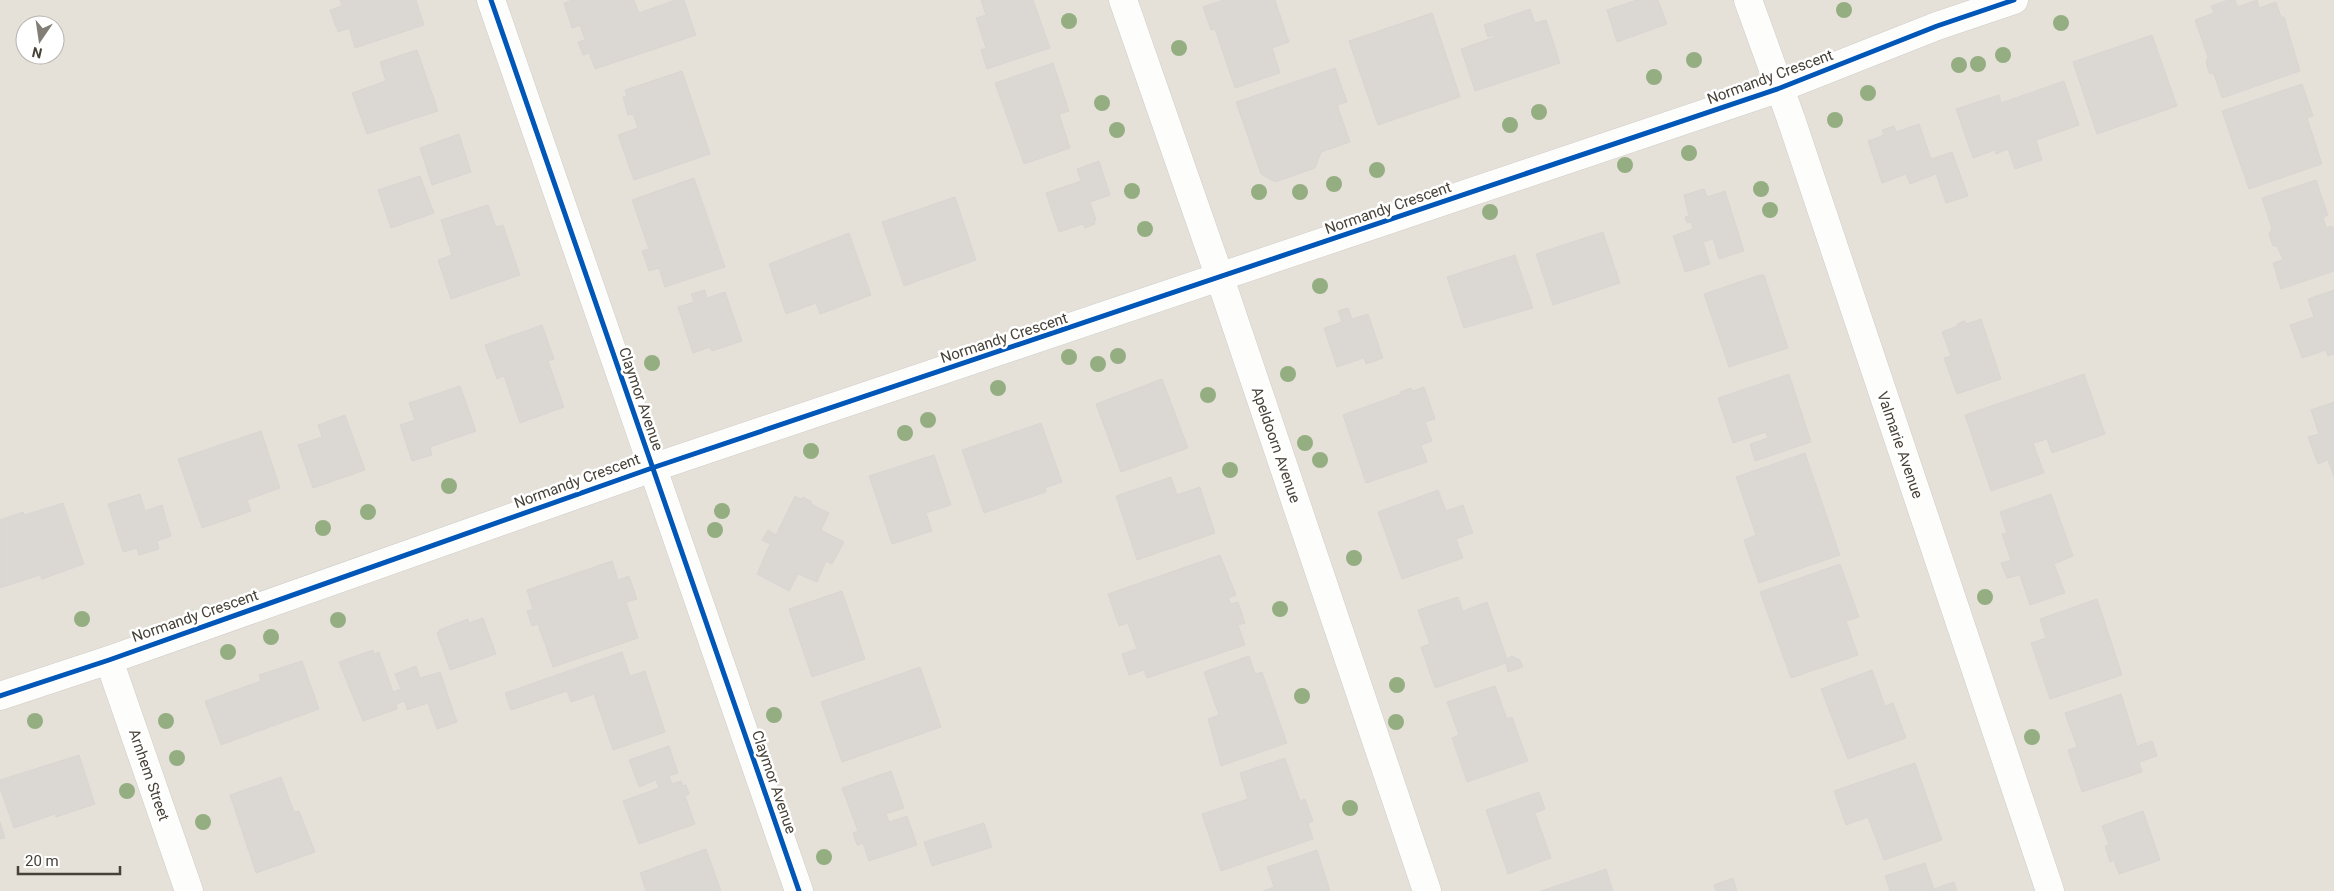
<svg xmlns="http://www.w3.org/2000/svg" width="2334" height="891" font-family="Roboto,sans-serif">
<style>
.residential{fill:#e5e1d9;fill-rule:evenodd}
.building{fill:#dbd8d4;stroke:#d9d6d2}
.lines{fill:none;stroke-linecap:round;stroke-linejoin:round}
.minor-casing{stroke:#cfcdc9;stroke-width:29}
.minor{stroke:#fdfdfc;stroke-width:28}
.cycleway-casing{stroke:#fff;stroke-width:8}
.cycleway{stroke:#0057b8;stroke-width:5}
.tree{fill:#94ae82}
.labels{text-anchor:middle;stroke-width:5;stroke-linejoin:round;paint-order:stroke}
.street-label{font-size:15px;fill:#474137;stroke:#fff}
</style>
<rect width="100%" height="100%" fill="#f1efec"/>
<path class="residential" d="M0 0H2334V891H0ZM25 25H55V55H25Z"/>
<path class="building" d="M340 0H416L424 25 355 48 349 28 338 32 330 10 342 6Z
M572 0H634L639 13 675 0H684L696 35 595 69 589 53 583 55 578 42 585 40 580 25 572 28 564 3Z
M981 0H1033L1050 48 987 69 981 50 986 48 976 18 986 15Z
M1223 0H1275L1289 42 1272 48 1280 73 1235 88 1215 29 1211 30 1203 7Z
M1637 0H1658L1667 24 1617 42 1607 10Z
M2228 0H2235L2238 7 2257 0 2259 8 2276 2 2281 17H2284L2300 71 2222 98 2214 74 2209 73 2206 62 2208 57 2195 20 2214 13 2211 6Z
M1530 9 1535 23 1546 20 1560 63 1475 91 1461 49 1495 37 1494 35 1488 37 1484 25Z
M1432 13 1460 97 1378 125 1349 41Z
M2152 35 2177 106 2097 134 2073 62Z
M417 50 438 111 367 134 352 93 386 81 380 62Z
M1053 63 1069 111 1059 114 1070 148 1024 164 995 83Z
M1335 68 1347 102 1337 105 1350 142 1321 152 1315 168 1275 182 1261 174 1236 102Z
M682 71 710 154 634 180 618 135 638 128 633 114 628 115 623 97 627 96 625 90Z
M2064 81 2079 125 2036 140 2042 160 2015 169 2008 149 1996 154 1995 150 1973 158 1956 109 1999 95 2001 103Z
M2302 84 2313 116 2307 118 2322 164 2249 189 2222 111Z
M1919 124 1931 159 1952 152 1968 196 1946 203 1936 174 1910 184 1906 174 1882 183 1868 141 1884 135 1882 130 1894 126 1896 132Z
M459 134 471 172 432 185 420 148Z
M1099 161 1110 195 1090 202 1096 220 1094 221 1095 224 1085 228 1083 224 1059 232 1046 193 1081 181 1077 169Z
M420 176 434 213 391 228 378 190Z
M694 178 725 267 665 287 659 268 649 271 642 251 649 249 632 200Z
M2316 180 2328 215 2323 217 2326 228 2332 226 2334 230V271L2281 289 2273 263 2283 260 2277 246H2273L2269 234 2272 229 2262 198Z
M1704 189 1707 197 1725 191 1744 251 1719 259 1713 239 1703 242 1710 264 1685 272 1673 236 1693 229 1691 222 1687 223 1685 217 1689 216 1684 195Z
M955 197 976 260 904 286 882 222Z
M488 205 496 227 503 225 520 275 451 299 438 260 452 255 441 220Z
M1603 232 1620 283 1553 305 1536 254Z
M849 233 871 295 820 314 816 303 786 314 769 264Z
M1515 255 1533 308 1464 328 1447 277Z
M1760 275H1764L1788 348 1729 367 1704 294Z
M705 290 707 298 725 292 742 341 712 351 710 347 693 353 678 307 694 302 691 294Z
M2334 290V354L2328 356 2326 350 2302 358 2290 325 2314 317 2308 299Z
M1348 308 1352 319 1368 314 1383 358 1366 364 1364 358 1337 367 1324 328 1342 322 1338 311Z
M1981 319 2001 379 1957 394 1944 358 1951 356 1942 332 1958 326 1957 324 1965 321 1966 324Z
M542 325 554 359 548 361 564 407 520 423 504 376 497 379 485 345Z
M1789 374 1811 442 1755 461 1750 444 1768 438 1766 432 1733 443 1718 398Z
M2084 374 2105 434 2052 453 2047 439 2033 443 2044 473 1991 491 1965 415Z
M1162 379 1188 448 1121 472 1096 404Z
M460 386 476 431 430 447 432 455 412 461 400 425 415 420 409 403Z
M1424 387 1435 419 1425 422 1432 441 1421 445 1427 462 1366 483 1343 415 1401 394 1400 392 1411 388 1413 391Z
M2334 402V477L2328 460 2318 464 2308 437 2319 434 2311 410Z
M345 415 365 470 313 488 298 445 322 437 318 425Z
M1041 423 1062 482 1045 488 1046 492 984 513 962 450Z
M261 431 280 488 247 500 251 511 202 528 178 459Z
M1805 453 1840 555 1759 583 1744 540 1756 535 1736 477Z
M934 455 951 505 926 513 932 531 892 544 869 476Z
M1171 477 1177 495 1200 487 1215 533 1137 560 1116 496Z
M1438 490 1446 511 1463 505 1473 533 1456 539 1463 558 1402 579 1378 512Z
M140 494 145 511 162 505 171 536 157 541 159 549 139 555 137 548 123 552 108 504Z
M2051 494 2073 556 2054 564 2065 593 2030 605 2020 575 2007 578 2001 563 2011 560 2002 534 2007 533 2000 512Z
M795 496 801 499 803 497 812 502 811 504 829 513 821 530 844 542 832 564 826 561 817 582 798 574 789 591 757 574 770 544 762 540 768 530 776 535Z
M63 503 84 564 42 579 40 575 0 588V520L23 512 24 515Z
M1220 555 1236 595 1228 598 1231 604 1238 602 1245 623 1238 625 1245 645 1147 678 1144 670 1129 675 1122 654 1137 649 1128 623 1119 626 1108 594Z
M612 561 618 580 629 576 637 599 626 602 638 638 553 667 538 624 532 626 527 611 533 609 527 590Z
M1840 564 1859 617 1846 621 1858 655 1791 678 1760 592Z
M842 591 865 659 812 677 789 609Z
M1458 597 1463 611 1487 602 1507 659 1512 656 1520 660 1523 667 1508 672 1506 663 1435 688 1421 647 1430 644 1418 610Z
M2097 599 2122 675 2050 699 2031 643 2046 638 2040 619Z
M483 618 496 654 450 670 437 633 440 632 439 630 468 619 469 623Z
M373 650 374 654 379 652 393 692 401 689 395 674 416 666 420 678 440 672 457 722 437 729 428 703 407 710 405 701 396 704 397 709 363 721 339 662Z
M622 652 630 676 645 671 665 732 613 750 594 694 571 702 567 691 511 710 505 693Z
M1249 656 1255 674 1262 672 1287 743 1221 766 1208 719 1219 715 1204 672Z
M302 661 319 709 221 745 205 701 261 681 259 675Z
M920 667 941 727 842 762 821 702Z
M1872 670 1885 706 1893 703 1906 738 1848 759 1821 689Z
M1495 686 1507 719 1512 717 1528 761 1467 782 1452 738 1459 735 1447 702Z
M2121 694 2137 746 2152 741 2157 756 2139 762 2142 772 2082 792 2068 750 2077 747 2065 713Z
M669 746 678 773 669 776 672 784 681 781 683 786 686 785 689 794 685 796 695 824 639 844 623 801 659 788 656 780 639 787 629 760Z
M79 755 95 804 56 817 55 814 14 828 0 788V780Z
M1285 758 1300 801 1305 799 1313 821 1308 823 1313 839 1221 871 1202 814 1248 799 1240 773Z
M1915 763 1942 840 1884 860 1868 817 1846 825 1834 791Z
M891 771 904 808 886 814 889 822 907 816 917 845 869 861 863 843 857 845 853 833 858 831 842 788Z
M281 777 294 812 299 811 315 852 256 873 230 795Z
M1539 792 1545 809 1535 813 1551 858 1508 874 1486 810Z
M2143 811 2160 860 2119 874 2114 860 2110 862 2105 846 2109 845 2102 826Z
M0 822 5 838 0 839Z
M984 823 992 847 932 866 924 842Z
M706 849 721 891H646L640 873Z
M1317 850 1330 891H1263L1274 887 1267 867Z
M1925 863 1934 889 1954 882 1957 891H1890L1885 876Z
M1606 869 1613 891H1541Z
M1733 878 1737 891H1716L1714 885Z"/>
<g class="lines">
<g class="minor-casing">
<path id="minor" d="M491 0 799 891
M1123 0 1220 278 1427 891
M1748 0 1791 119 2050 891
M109 660 189 891
M0 696 109 660 652 468 1780 88 1937 26 2014 0"/>
</g>
<use href="#minor" class="minor"/>
<g class="cycleway-casing">
<path id="cycleway" d="M491 0 799 891
M0 696 109 660 652 468 1780 88 1937 26 2014 0"/>
</g>
<use href="#cycleway" class="cycleway"/>
</g>
<g class="tree">
<circle cx="1844" cy="10" r="8"/>
<circle cx="1069" cy="21" r="8"/>
<circle cx="2061" cy="23" r="8"/>
<circle cx="1179" cy="48" r="8"/>
<circle cx="2003" cy="55" r="8"/>
<circle cx="1694" cy="60" r="8"/>
<circle cx="1978" cy="64" r="8"/>
<circle cx="1959" cy="65" r="8"/>
<circle cx="1654" cy="77" r="8"/>
<circle cx="1868" cy="93" r="8"/>
<circle cx="1102" cy="103" r="8"/>
<circle cx="1539" cy="112" r="8"/>
<circle cx="1835" cy="120" r="8"/>
<circle cx="1510" cy="125" r="8"/>
<circle cx="1117" cy="130" r="8"/>
<circle cx="1689" cy="153" r="8"/>
<circle cx="1625" cy="165" r="8"/>
<circle cx="1377" cy="170" r="8"/>
<circle cx="1334" cy="184" r="8"/>
<circle cx="1761" cy="189" r="8"/>
<circle cx="1132" cy="191" r="8"/>
<circle cx="1259" cy="192" r="8"/>
<circle cx="1300" cy="192" r="8"/>
<circle cx="1770" cy="210" r="8"/>
<circle cx="1490" cy="212" r="8"/>
<circle cx="1145" cy="229" r="8"/>
<circle cx="1320" cy="286" r="8"/>
<circle cx="1118" cy="356" r="8"/>
<circle cx="1069" cy="357" r="8"/>
<circle cx="652" cy="363" r="8"/>
<circle cx="1098" cy="364" r="8"/>
<circle cx="1288" cy="374" r="8"/>
<circle cx="998" cy="388" r="8"/>
<circle cx="1208" cy="395" r="8"/>
<circle cx="928" cy="420" r="8"/>
<circle cx="905" cy="433" r="8"/>
<circle cx="1305" cy="443" r="8"/>
<circle cx="811" cy="451" r="8"/>
<circle cx="1320" cy="460" r="8"/>
<circle cx="1230" cy="470" r="8"/>
<circle cx="449" cy="486" r="8"/>
<circle cx="722" cy="511" r="8"/>
<circle cx="368" cy="512" r="8"/>
<circle cx="323" cy="528" r="8"/>
<circle cx="715" cy="530" r="8"/>
<circle cx="1354" cy="558" r="8"/>
<circle cx="1985" cy="597" r="8"/>
<circle cx="1280" cy="609" r="8"/>
<circle cx="82" cy="619" r="8"/>
<circle cx="338" cy="620" r="8"/>
<circle cx="271" cy="637" r="8"/>
<circle cx="228" cy="652" r="8"/>
<circle cx="1397" cy="685" r="8"/>
<circle cx="1302" cy="696" r="8"/>
<circle cx="774" cy="715" r="8"/>
<circle cx="35" cy="721" r="8"/>
<circle cx="166" cy="721" r="8"/>
<circle cx="1396" cy="722" r="8"/>
<circle cx="2032" cy="737" r="8"/>
<circle cx="177" cy="758" r="8"/>
<circle cx="127" cy="791" r="8"/>
<circle cx="1350" cy="808" r="8"/>
<circle cx="203" cy="822" r="8"/>
<circle cx="824" cy="857" r="8"/>
</g>
<g class="labels">
<g class="street-label">
<text transform="translate(1770 77) rotate(-20)" y="5">Normandy Crescent</text>
<text transform="translate(1388 208) rotate(-19)" y="5">Normandy Crescent</text>
<text transform="translate(1004 338) rotate(-18)" y="5">Normandy Crescent</text>
<text transform="translate(641 399) rotate(71)" y="5">Claymor Avenue</text>
<text transform="translate(1276 445) rotate(71)" y="5">Apeldoorn Avenue</text>
<text transform="translate(1900 445) rotate(71)" y="5">Valmarie Avenue</text>
<text transform="translate(577 481) rotate(-20)" y="5">Normandy Crescent</text>
<text transform="translate(195 616) rotate(-19)" y="5">Normandy Crescent</text>
<text transform="translate(149 775) rotate(71)" y="5">Arnhem Street</text>
<text transform="translate(774 782) rotate(71)" y="5">Claymor Avenue</text>
</g>
</g>
<g transform="translate(40 40) rotate(193)"><circle r="24" fill="#ffffff" stroke="#b5b3af"/>
<path d="M0-4L9 19L0 12L-9 19Z" fill="#827e76"/>
<text y="-8" font-size="14" font-weight="bold" text-anchor="middle" fill="#474137">N</text>
</g>
<path d="M18 866v8h102v-8" fill="none" stroke="#474137" stroke-width="2.5"/>
<text x="25" y="866" font-size="15" fill="#474137" stroke="#ffffff" stroke-width="4" paint-order="stroke">20 m</text>
</svg>
